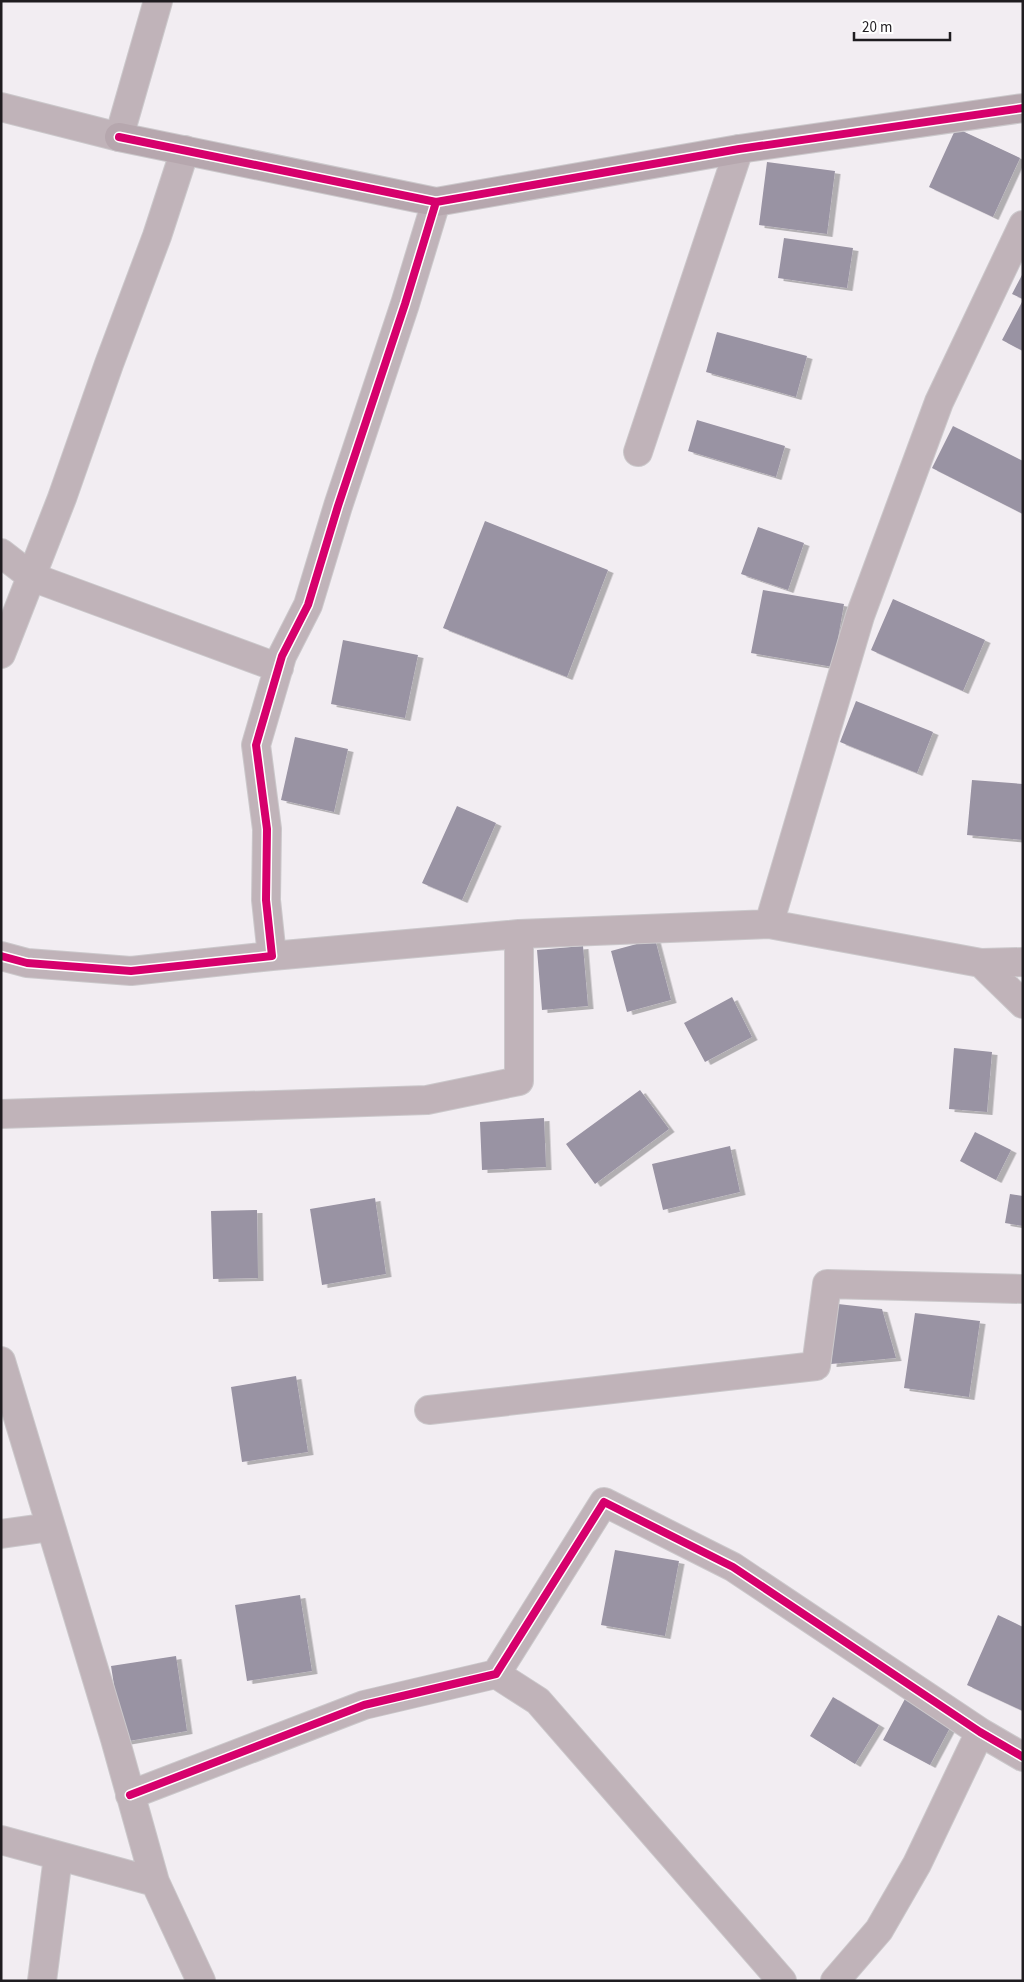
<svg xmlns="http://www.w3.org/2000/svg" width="1024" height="1982" font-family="'Source Sans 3',sans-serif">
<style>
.building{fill:#9993a3;filter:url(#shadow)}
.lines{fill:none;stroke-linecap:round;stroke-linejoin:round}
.street-casing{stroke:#cbc8cb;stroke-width:30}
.secondary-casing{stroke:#cbc8cb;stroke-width:30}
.street{stroke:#c0b3b9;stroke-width:28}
.secondary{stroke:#b6a7ae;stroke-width:28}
.cycleway-casing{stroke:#fff;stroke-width:11}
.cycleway{stroke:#d6006c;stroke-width:8}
</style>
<defs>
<filter id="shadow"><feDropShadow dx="5.5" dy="3" stdDeviation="0" flood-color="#0004"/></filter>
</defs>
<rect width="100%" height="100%" fill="#f2edf2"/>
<path class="building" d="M956 128 1020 158 993 217 929 187Z
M767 162 835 171 827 234 759 225Z
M784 238 853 248 847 288 778 278Z
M1023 273V299L1012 294Z
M1023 300V351L1002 340Z
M717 332 807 356 796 397 706 372Z
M697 420 785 446 776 477 688 451Z
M953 426 1023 461V514L932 468Z
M485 521 608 570 567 677 443 628Z
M758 527 804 543 788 590 741 574Z
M763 590 844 604 833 667 751 653Z
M893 599 985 640 963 691 871 650Z
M343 640 418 655 405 718 331 704Z
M856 701 933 732 917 773 840 742Z
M295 737 348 749 334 812 281 800Z
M972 780 1023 784V840L967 835Z
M457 806 496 823 462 900 422 883Z
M655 939 671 1000 627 1012 611 951Z
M583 946 588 1006 542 1010 537 950Z
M732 997 752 1037 705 1062 684 1023Z
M954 1048 992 1052 987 1112 949 1109Z
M640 1090 669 1129 595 1184 566 1144Z
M544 1118 546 1167 482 1170 480 1122Z
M975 1132 1011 1150 996 1180 960 1161Z
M730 1146 740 1192 663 1210 652 1164Z
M1010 1194 1023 1196V1226L1005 1223Z
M375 1198 386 1274 322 1285 310 1209Z
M257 1210 258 1278 213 1279 211 1211Z
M838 1304 882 1309 896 1358 831 1364Z
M915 1313 980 1321 969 1397 904 1388Z
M296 1376 308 1452 242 1462 231 1387Z
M615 1550 679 1561 665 1636 601 1625Z
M300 1595 312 1671 247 1681 235 1605Z
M998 1615 1023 1627V1711L967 1685Z
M176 1656 187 1731 123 1742 111 1666Z
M833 1697 879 1725 855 1764 810 1736Z
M906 1697 953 1722 930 1765 883 1740Z"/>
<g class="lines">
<g class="street-casing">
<path id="street" d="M1 107 119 137 158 1
M638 452 739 149
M1 553 32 577 279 668
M1 654 62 498 109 364 157 236 185 150
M769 924 860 616 939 402 1023 225
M1 956 27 963 131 971 272 956 266 900 267 829 256 745 282 656 308 605 338 506 405 304 436 202
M272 956 519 934 769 924 981 963 1023 962
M981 963 1023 1004
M1 1114 427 1100 519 1081V934
M1 1361 115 1739 155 1882 201 1981
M429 1410 816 1366 827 1284 1023 1289
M1 1534 50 1527
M496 1674 538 1701 782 1981
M130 1795 364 1705 496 1674 604 1502 733 1567 980 1732 1023 1757
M1 1840 155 1882
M42 1981 58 1857
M835 1981 879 1930 917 1864 980 1732"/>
</g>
<g class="secondary-casing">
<path id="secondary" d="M119 137 436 202 739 149 1023 108"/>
</g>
<use href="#street" class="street"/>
<use href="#secondary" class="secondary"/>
<g class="cycleway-casing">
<path id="cycleway" d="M119 137 436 202 739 149 1023 108
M1 956 27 963 131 971 272 956 266 900 267 829 256 745 282 656 308 605 338 506 405 304 436 202
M130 1795 364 1705 496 1674 604 1502 733 1567 980 1732 1023 1757"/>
</g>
<use href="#cycleway" class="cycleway"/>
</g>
<rect width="1024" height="1982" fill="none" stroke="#1f1c20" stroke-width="5"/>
<path d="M854 32v8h96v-8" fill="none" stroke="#1f1c20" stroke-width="2.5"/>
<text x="862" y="32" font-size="15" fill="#1f1c20" stroke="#ffffff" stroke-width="4" paint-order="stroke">20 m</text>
</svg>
